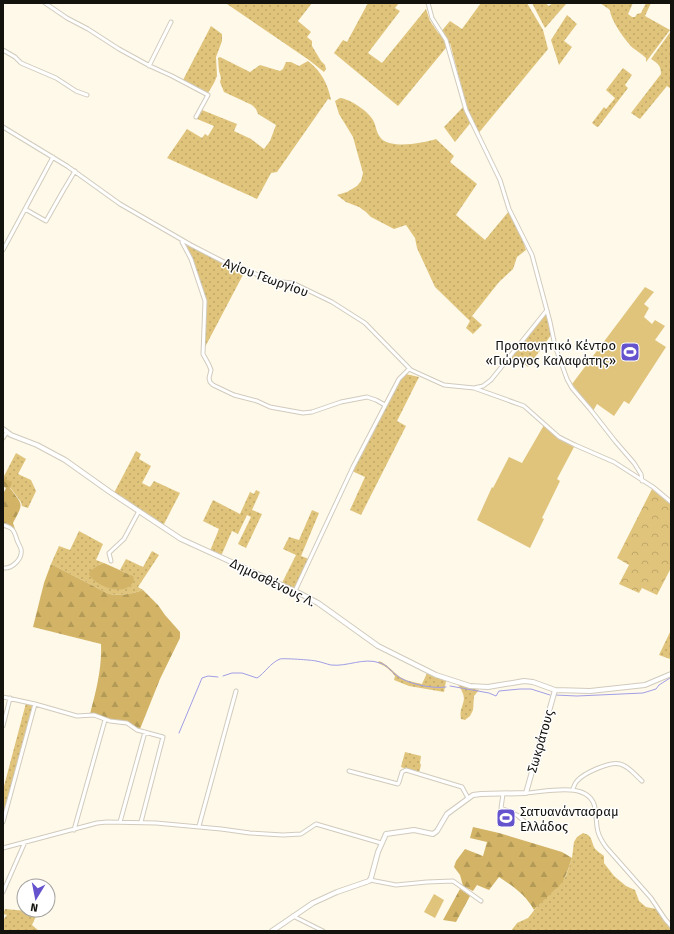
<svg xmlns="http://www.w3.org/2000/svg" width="674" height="934" font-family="'Fira Sans',sans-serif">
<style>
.grass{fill:url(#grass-dots)}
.forest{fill:url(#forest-firs)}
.park{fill:url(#park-crowns)}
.pitch{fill:#e0c47b}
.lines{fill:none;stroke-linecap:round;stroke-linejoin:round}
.stream{stroke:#a09ee6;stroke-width:1}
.street-casing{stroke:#d1cbbd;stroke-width:5}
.secondary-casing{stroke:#d1cbbd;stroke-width:6}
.street{stroke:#fff;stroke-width:3}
.secondary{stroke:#fff;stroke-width:4}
.labels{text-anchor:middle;stroke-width:3;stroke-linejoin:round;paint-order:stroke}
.street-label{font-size:13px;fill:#14120d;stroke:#fff}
.poi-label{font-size:13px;fill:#14120d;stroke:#fff;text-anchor:end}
</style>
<defs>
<pattern id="grass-dots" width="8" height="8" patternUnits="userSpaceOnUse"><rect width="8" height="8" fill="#e0c47b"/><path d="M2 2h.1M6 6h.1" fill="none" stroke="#bfa769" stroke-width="1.8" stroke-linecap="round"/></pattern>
<pattern id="forest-firs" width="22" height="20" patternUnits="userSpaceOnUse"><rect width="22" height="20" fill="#d3b466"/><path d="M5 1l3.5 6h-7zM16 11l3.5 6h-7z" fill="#b49a57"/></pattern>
<pattern id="park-crowns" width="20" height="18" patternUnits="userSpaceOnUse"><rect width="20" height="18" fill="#e0c47b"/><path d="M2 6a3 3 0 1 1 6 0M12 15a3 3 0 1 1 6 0" fill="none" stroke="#bfa769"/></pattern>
</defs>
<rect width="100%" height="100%" fill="#fff9ea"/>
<path class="grass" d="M228 3H312L298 21 311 32 307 37 312 41V46L321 61 325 65 326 69 324 72 309 60 227 4Z
M368 3H399L395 8 400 11 368 53 382 63 426 9 430 21 439 34 450 21 462 29 481 3H527L543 30 548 49 477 135 472 121 455 142 444 127 466 104 450 43 398 106 334 53 343 40 347 42Z
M532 3H545L549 6 553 3 566 4 545 28Z
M600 3H633L628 14 632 17H635L637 14 641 13 646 3H651L645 16 670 30 646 62V58C642 54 637 51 633 48 626 42 610 19 610 10Z
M567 15 577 24 564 41 572 47 559 65 551 40Z
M211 26 222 34V41L216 57 217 76 214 83 208 93 183 80Z
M671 31V89L667 86 640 119 631 113 661 74C661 66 658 63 651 59Z
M220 57 250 72 260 65 280 71 283 69 286 62H291L299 66 308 61C321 71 328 84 331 100L328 99 277 172 271 173 257 199 167 158 187 129 202 138 205 134 208 136 214 126 197 119 202 110 237 124 234 131 251 139 264 149 270 141 276 125 258 114 256 109 252 105 224 92 220 82 221 78 219 71 218 58Z
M623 68 632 75 625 85 628 88 599 126 597 127 592 123 604 107 606 109 615 98 606 90Z
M340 98C350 99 368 111 373 120 376 125 376 132 380 137 388 150 424 143 436 139L454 156 450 162 477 184 456 215 485 240 509 211 519 229 526 250 517 257 513 269 499 282 472 316 482 325 473 334 466 328 470 321 435 287 417 248 415 238 406 225 394 229 371 217 366 212 359 207 346 202 337 195 347 192 357 186 361 181 363 173 353 137 339 114 335 101Z
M185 243 224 264 245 271 204 349 206 318V300L193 260Z
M546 312 551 335 528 367 517 358 513 364 509 361Z
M406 374 419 377 397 421 406 426 361 515 350 510 365 477 352 471 401 379Z
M136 451 141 454 139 459 151 466 142 483 150 487 154 481 180 493 163 526 114 493Z
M16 453 26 459 18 474 31 480 36 491 28 508 22 506 21 502 3 478Z
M256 490 260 492 252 510 262 514 246 548 238 544 251 517 247 515 238 534 232 531 221 556 210 551 219 529 203 521 213 500 240 514 250 492 254 494Z
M312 510 319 513 301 556 309 559 295 588 282 583 296 555 283 549 289 537 299 540Z
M79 531 103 544 96 560 104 563 99 565 133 576 120 570 126 559 143 567 152 551 159 555 138 587 143 590C132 594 120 596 109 594L51 564 59 546 70 550Z
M671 630V657L670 659 659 655Z
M379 661C388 665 392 671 400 677 406 681 414 682 422 684L427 673 446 681 444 692 409 686 394 680 395 676C390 670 386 666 378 663Z
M458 685 479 690 474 696 473 710 470 716 465 720 461 719C458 704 471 702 458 685Z
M26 703 33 705 3 818V790Z
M405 752 421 756 420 763 421 765 419 773 401 767Z
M583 833C592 835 591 840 594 847 596 851 601 853 604 856V863L614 876 626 886 635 890 639 901 646 907 656 909 664 921 671 928V931H511L517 923 528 918 543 899 555 890 566 876 572 858 574 842 577 837Z
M5 909 38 912 32 925 39 931H3V920L7 915 3 914Z"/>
<path class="forest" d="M3 478 12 482 10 488C23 506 24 502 13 523L15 529 3 524V494L6 488 3 486Z
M104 563 133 576 134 581C125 597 99 588 89 575L90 571 99 565Z
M51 564 109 594C120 596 132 594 143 590L158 605 165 615 180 632V638L160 679 140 729H137L133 725 90 714C96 691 102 669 101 644L33 627 44 583Z
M473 827 499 833 562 852 572 858C569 866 567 874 563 881 555 892 543 899 534 910 526 895 513 886 499 877L489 890 477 885 473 891 463 886 460 875 454 867 456 861 465 849 483 856 487 842 470 838Z
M460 889 470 896 456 922 443 920Z"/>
<path class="park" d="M652 489 671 505V568L657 595 642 588 639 593 619 584 629 565 617 558Z"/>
<path class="pitch" d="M645 287 654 292 644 304 649 308 644 317 652 324 655 320 665 326 655 340 666 347 629 404 624 401 614 416 597 404 593 411 572 384Z
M544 425 557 437 574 447 557 479 560 481 542 518 544 519 530 548 477 520 492 487 493 488 509 457 522 463Z
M434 894 444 900 435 918 424 912Z"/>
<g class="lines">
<path class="stream" d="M223 676 232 673H242L257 678C265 673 270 663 280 659 283 658 312 660 316 661 322 662 326 664 331 665 347 667 364 657 380 663 387 665 390 670 396 675 407 684 432 689 446 687
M450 686 489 693 496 696 499 691 520 689H531L550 695
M555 695 577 696 643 693 656 689 659 685 670 678
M179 733 202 678 208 676 218 677"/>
<g class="street-casing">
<path id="street" d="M45 3 67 18 88 29 119 49 150 66 172 76 208 95 196 117
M428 3 432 18 446 40 466 110 500 180 509 209 532 255 550 322 555 346 567 379 572 388 590 409 615 441 634 463 641 474 642 481
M3 50 15 57 21 63 56 78 76 91 87 95
M149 66 171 22
M3 127 67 166 120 204 191 245 224 262 245 269 271 281 293 283 299 286 332 302 365 323 411 370 444 385 474 388 524 406 559 437 575 445 614 462 653 487 671 502
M25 209 46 221 63 191 75 171
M182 242 191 259 205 301 203 354 209 365 211 370 209 378 210 382 213 385 234 395 257 401 270 407 303 413 312 412 341 402 367 397 376 400 385 405
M3 250 53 157
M474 388 483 386 491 380 547 310
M3 438 7 432
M3 525C14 528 14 531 17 540 18 543 20 546 21 549 23 559 12 569 3 568
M111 561 109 553 124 539 139 511
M295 591 353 467 399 379 409 369
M3 697 35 704 77 716 94 715 110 721 127 723 137 730 163 737 141 822
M3 726 10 698
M349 771 398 784 399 782 402 772 406 770 462 787 468 798
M573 789C574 786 575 783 577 781 584 773 610 761 620 764 629 766 635 775 642 781
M526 793C546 792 590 780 595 808 598 826 594 830 606 847L651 898 665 919 671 926
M503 794 501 808 517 815 525 822
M3 822 35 704
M120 822 145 732
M199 826 236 691
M74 830 105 720
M3 848 97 823 107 822 156 823 221 829 250 833 283 835 301 834 316 824 381 843
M370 880 396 885 427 882 453 881 481 901
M3 892 25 842
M293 916 323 931"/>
</g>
<g class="secondary-casing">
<path id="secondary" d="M3 429 11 435 37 445 65 460 110 492 181 539 299 593 318 603 378 646 436 675 470 686 488 687 524 681 533 682 555 690 590 691 645 685 671 674
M272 931 313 903 337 892 369 881 371 878 378 852 386 834 414 830 433 834 437 831 447 814 473 795 481 794 526 793 555 690"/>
</g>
<use href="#street" class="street"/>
<use href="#secondary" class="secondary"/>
</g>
<defs>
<g id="stadium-square" transform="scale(1)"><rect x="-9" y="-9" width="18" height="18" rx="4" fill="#6453cd" stroke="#fff"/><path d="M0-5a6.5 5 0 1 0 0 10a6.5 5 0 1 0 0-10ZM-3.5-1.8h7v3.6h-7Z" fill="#fff"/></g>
</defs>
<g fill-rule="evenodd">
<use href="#stadium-square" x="630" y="352"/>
<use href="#stadium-square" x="506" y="818"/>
</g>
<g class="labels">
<g class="street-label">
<text transform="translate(266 277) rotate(20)" y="5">Αγίου Γεωργίου</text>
<text transform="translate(273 582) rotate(26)" y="5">Δημοσθένους Λ.</text>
<text transform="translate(540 741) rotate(-74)" y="5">Σωκράτους</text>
</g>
<g class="poi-label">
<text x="616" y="350">Προπονητικό Κέντρο<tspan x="616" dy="15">«Γιώργος Καλαφάτης»</tspan></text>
<text x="520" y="816" text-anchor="start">Σατυανάντασραμ<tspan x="520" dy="15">Ελλάδος</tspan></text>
</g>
</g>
<rect width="674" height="934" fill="none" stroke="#14120d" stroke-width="8"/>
<g transform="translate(36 898) rotate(190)"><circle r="19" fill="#ffffff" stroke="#a1a09e"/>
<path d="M0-3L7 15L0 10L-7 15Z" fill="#6453cd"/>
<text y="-6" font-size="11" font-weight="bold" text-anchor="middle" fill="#14120d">N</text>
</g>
</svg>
